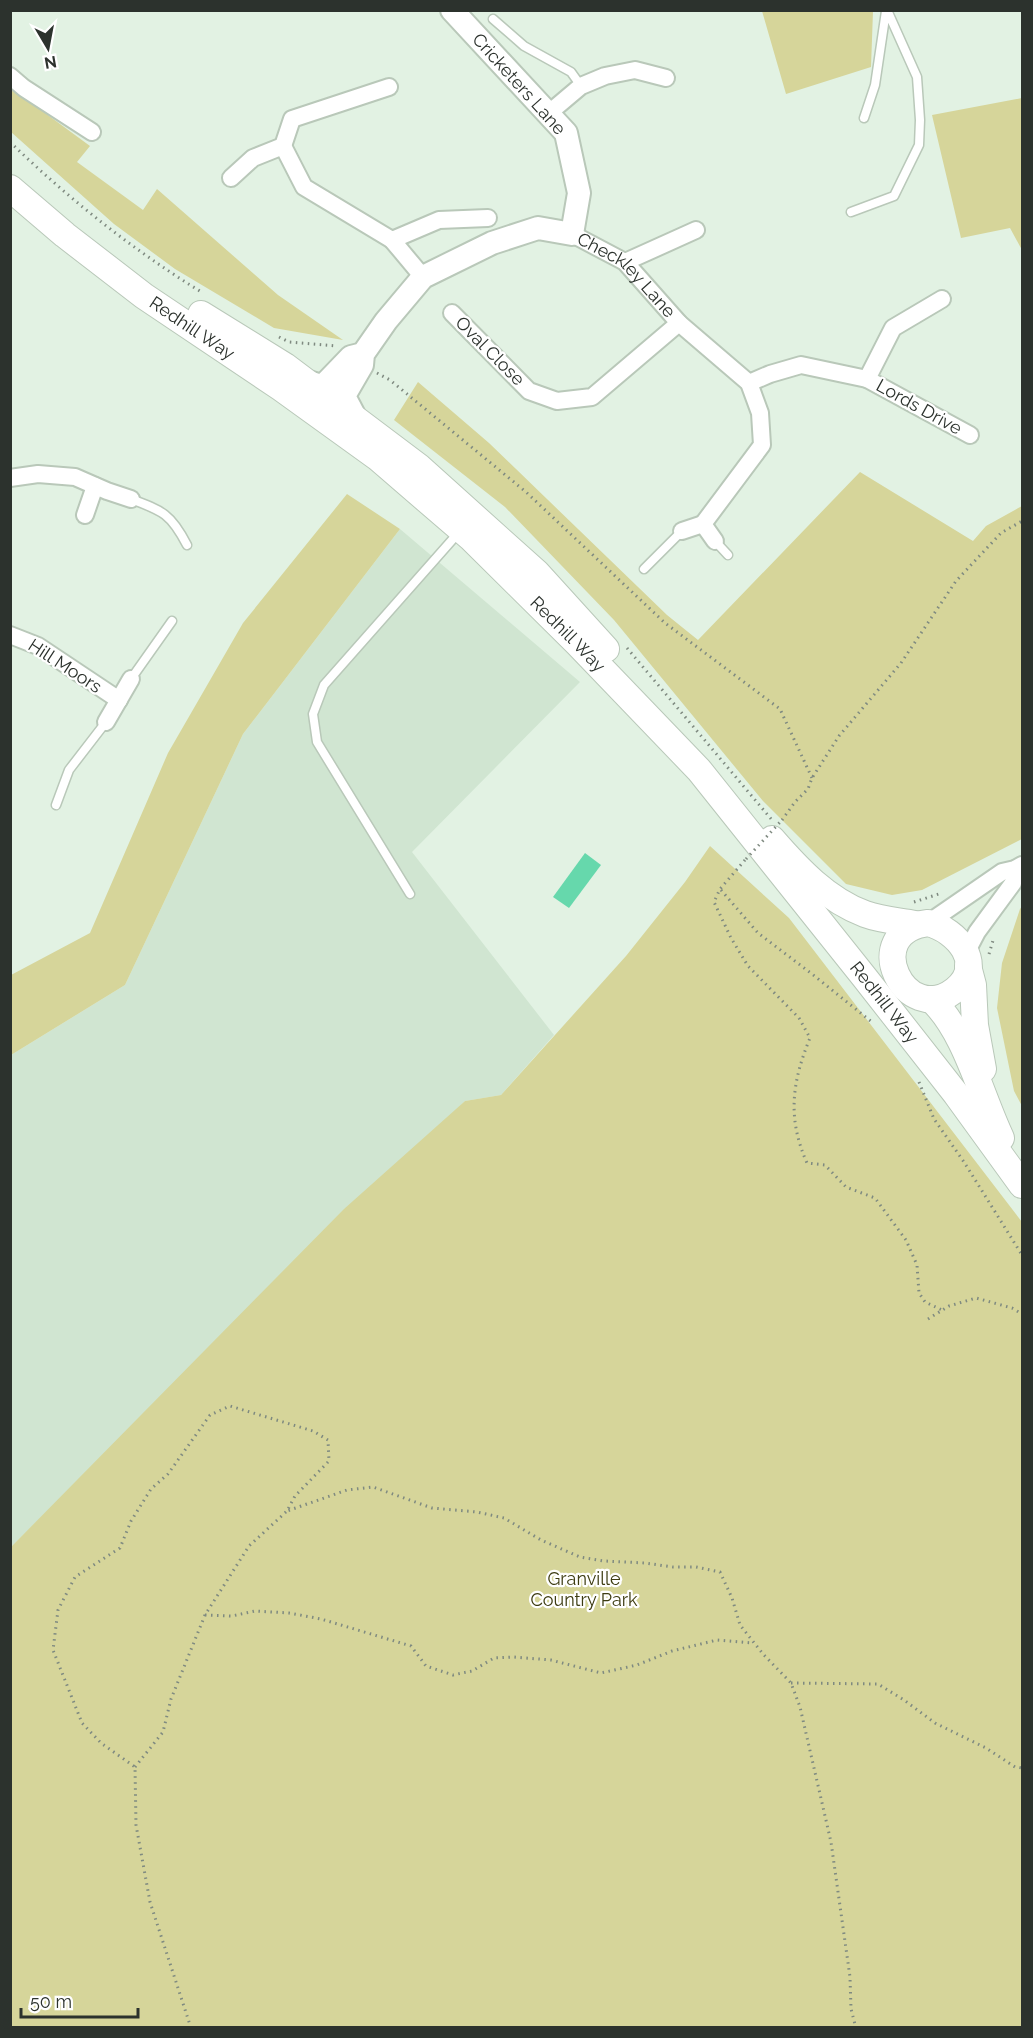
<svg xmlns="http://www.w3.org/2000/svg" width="1033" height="2038" font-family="Raleway,sans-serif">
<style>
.built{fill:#d0e5d1}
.green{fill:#d6d59a}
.building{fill:#66d8ac}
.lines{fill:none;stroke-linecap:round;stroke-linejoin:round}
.lane-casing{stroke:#b9c8b9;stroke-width:11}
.street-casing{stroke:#b9c8b9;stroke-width:20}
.secondary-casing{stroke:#b9c8b9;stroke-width:26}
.primary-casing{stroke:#b9c8b9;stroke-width:28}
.path{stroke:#7f8a80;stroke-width:3;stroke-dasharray:1.5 4.5;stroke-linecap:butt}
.lane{stroke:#fff;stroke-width:8}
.street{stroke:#fff;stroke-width:16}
.secondary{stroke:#fff;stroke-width:22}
.primary{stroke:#fff;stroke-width:26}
.path-bridge{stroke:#7f8a80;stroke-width:3;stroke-dasharray:1.5 4.5;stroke-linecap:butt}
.labels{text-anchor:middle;stroke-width:4.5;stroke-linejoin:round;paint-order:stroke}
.street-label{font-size:18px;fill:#2c322d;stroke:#fff}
.park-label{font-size:18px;fill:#3d3c11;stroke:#fff}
</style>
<rect width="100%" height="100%" fill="#e2f2e3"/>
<path class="built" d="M400 529 580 682 412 852 554 1035 501 1095 465 1101 11 1547V1055L125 985 243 734Z"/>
<path class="green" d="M762 11H873L871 67 786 94Z
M11 88 90 146 77 162 143 210 157 189 278 295 343 340 274 328 175 269 114 224 11 132Z
M1022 98V250L1010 228 961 238 932 115Z
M418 382 489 443 667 615 698 640 860 472 973 541 986 526 1022 506V839L922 890 892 895 846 884 763 801 614 620 505 507 394 420Z
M347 494 400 529 243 734 125 985 11 1055V975L90 933 168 753 243 623Z
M710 846 789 918 1022 1222V2027H11V1547L344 1209 465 1101 501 1095 626 956 685 882Z
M1022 906V1106L1014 1091 997 1008 1002 963 1020 909Z"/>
<path class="building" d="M585 853 601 865 569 908 553 897Z"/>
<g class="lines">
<g class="lane-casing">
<path id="lane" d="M493 19 524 46 571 72 581 86
M864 118 875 85 886 11
M851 212 894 196 919 145 920 120 917 77 887 10
M131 499C163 511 171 514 187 545
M715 541 728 555
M644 569 682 531
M131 679 172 621
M56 805 69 770 106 722
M410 894 317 742 313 714 324 685 460 531"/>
</g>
<g class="street-casing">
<g id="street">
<path d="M10 76 24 88 92 132"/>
<path d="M549 113 581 86 605 76 635 70 666 78"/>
<path d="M283 146 304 187 392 240 439 220 488 218"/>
<path d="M231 178 253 158 283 146 292 119 389 87"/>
<path id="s1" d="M572 234 625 262 679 323 749 383 760 413 762 445 703 524"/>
<path d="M392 240 423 277"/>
<path d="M625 262 696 230"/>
<path d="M942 299 893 328 867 379 970 435"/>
<path d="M452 313 529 391 557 401 592 397 679 323"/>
<path d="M749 383 770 374 801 365 867 379"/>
<path d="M10 478 38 474 75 477 107 491 131 499"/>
<path d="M85 515 95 486"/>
<path d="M682 531 703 524 715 541"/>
<path d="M10 635 38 646 119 700"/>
<path d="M106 722 131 679"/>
<path d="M928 923 1002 872 1015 869 1022 865"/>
<path d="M966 953 977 932 1013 883 1015 869"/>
</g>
</g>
<g class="secondary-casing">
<path id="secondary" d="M305 381 318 385 325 384 351 357 363 354
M355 417 344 396 362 365 363 354 386 321 423 277 492 243 538 228 572 234 579 193 566 133 452 10"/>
</g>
<g class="primary-casing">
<g id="primary">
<path id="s2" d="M10 188 65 235 144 296 281 388 378 458 472 539 577 643 699 770 865 978 956 1094 1022 1185"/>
<path d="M201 314 285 366 419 467 537 573 606 649"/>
<path d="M772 839C798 869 827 900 865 914 881 920 899 921 915 924"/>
<path d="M928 923C957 930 987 965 955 990 905 1029 858 932 928 923Z"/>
<path d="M968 966 973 985 975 1025 983 1069"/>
<path d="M931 999C966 1032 980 1094 1001 1138"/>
</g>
</g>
<path class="path" d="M10 142C70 200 133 250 203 293
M279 337 289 342 337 346
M377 373 390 380 526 492 665 623 780 709 812 778
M627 648 772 820
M782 820 795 802 808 789 812 778 839 736 901 663 956 581 1001 533 1022 521
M745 860 720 889 714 902 731 938 748 966 799 1018 810 1038C792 1082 787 1118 807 1163L825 1165 846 1187 875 1198 906 1240 917 1265 919 1293 925 1302 942 1310
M721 890 758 933 812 974 873 1023
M914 902 942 893
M989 954 994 937
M919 1082 934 1119 964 1162 1022 1255
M928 1319 949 1306 976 1298 1012 1308 1022 1314
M205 1615 232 1616 255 1611 289 1613 321 1619 411 1646 426 1666 453 1675 472 1671 494 1658 513 1657 551 1660 601 1673 637 1665 672 1651 717 1640 753 1643
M791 1683 878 1684 904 1700 935 1723 986 1748 1015 1767 1022 1768
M135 1767 163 1732 171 1699 205 1615 249 1546 287 1511
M191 2028 150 1902 136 1825 135 1767 101 1743 82 1723 53 1650 58 1610 75 1577 120 1548 131 1521 151 1489 168 1474 210 1415 230 1406 313 1431 328 1440 329 1461 295 1496 287 1511 347 1490 373 1487 432 1508 477 1512 504 1518 541 1540 580 1557 604 1561 645 1563 673 1567H696L720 1572 732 1598 740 1625 763 1654 791 1683 800 1707 831 1842 850 1977 851 2009 856 2028"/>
<use href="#lane" class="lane"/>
<use href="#street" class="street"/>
<use href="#secondary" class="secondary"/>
<use href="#primary" class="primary"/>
<path class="path-bridge" d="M746 859 782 820"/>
</g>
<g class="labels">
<g class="street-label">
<text transform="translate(519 84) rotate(48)" y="6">Cricketers Lane</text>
<text dy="6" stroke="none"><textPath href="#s1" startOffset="69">Checkley Lane</textPath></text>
<text dy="6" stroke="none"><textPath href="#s2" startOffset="230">Redhill Way</textPath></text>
<text transform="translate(490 351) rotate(45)" y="6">Oval Close</text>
<text transform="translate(919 407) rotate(29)" y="6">Lords Drive</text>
<text dy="6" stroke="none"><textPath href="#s2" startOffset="716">Redhill Way</textPath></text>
<text transform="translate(65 666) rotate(33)" y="6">Hill Moors</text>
<text dy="6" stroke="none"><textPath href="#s2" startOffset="1202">Redhill Way</textPath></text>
</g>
<g class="park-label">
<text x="584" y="1585">Granville<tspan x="584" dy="21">Country Park</tspan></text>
</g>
</g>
<rect width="1033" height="2038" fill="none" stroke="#2c322d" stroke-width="24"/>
<g transform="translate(48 48) rotate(170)" stroke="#ffffff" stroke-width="4.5" paint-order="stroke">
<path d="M0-4.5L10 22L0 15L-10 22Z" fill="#2c322d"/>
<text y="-9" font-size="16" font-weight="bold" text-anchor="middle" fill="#2c322d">N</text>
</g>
<path d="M21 2008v9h117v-9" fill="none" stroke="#2c322d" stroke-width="3"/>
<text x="30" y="2008" font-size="18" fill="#2c322d" stroke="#ffffff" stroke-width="4.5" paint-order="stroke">50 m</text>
</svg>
